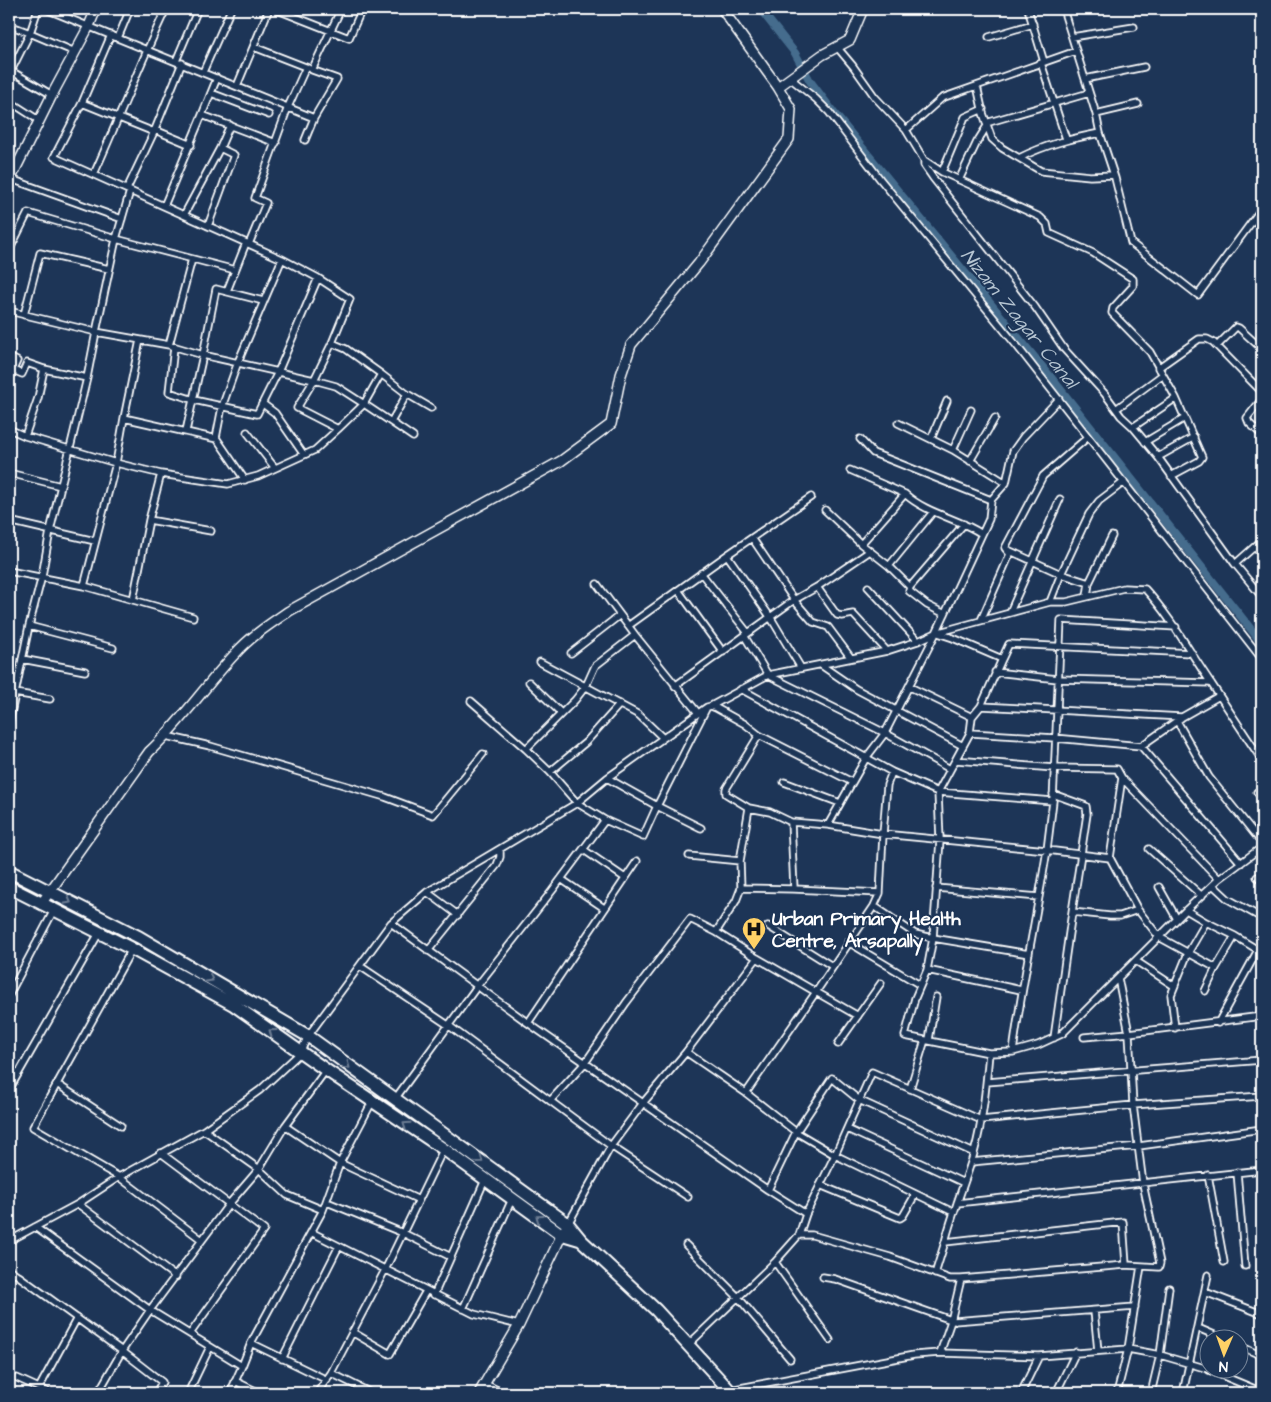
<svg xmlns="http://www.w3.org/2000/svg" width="1271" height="1402" font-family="'Architects Daughter',sans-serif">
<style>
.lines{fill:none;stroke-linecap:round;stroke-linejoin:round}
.canal{stroke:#456c8d;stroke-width:8}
.street-casing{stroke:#fff;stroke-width:9}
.secondary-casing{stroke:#fff;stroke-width:12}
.highway-casing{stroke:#fff;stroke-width:15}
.street{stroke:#1d3557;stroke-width:5.5}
.secondary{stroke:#1d3557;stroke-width:9}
.highway{stroke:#1d3557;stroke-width:11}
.oneway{stroke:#6c7c92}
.labels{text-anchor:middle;stroke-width:4;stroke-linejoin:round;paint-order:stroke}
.poi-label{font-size:19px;font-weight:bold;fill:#fff;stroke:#1d3557;text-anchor:start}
.water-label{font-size:20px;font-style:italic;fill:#b5c4d1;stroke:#1d3557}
</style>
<rect width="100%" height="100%" fill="#1d3557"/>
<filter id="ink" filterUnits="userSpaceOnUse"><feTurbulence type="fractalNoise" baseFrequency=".02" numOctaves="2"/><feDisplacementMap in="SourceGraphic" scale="10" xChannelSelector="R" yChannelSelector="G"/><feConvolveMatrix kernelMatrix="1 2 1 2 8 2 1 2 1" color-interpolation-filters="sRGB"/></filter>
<g filter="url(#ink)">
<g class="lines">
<path class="canal" d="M760 9 795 53 810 81 834 113 1050 376 1262 643"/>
<g class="street-casing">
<path id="street" d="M46 9 314 118
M120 9 128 12
M275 9 349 38 362 9
M1028 9 1044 62
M1063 9 1096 114 1100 133 1115 178 1131 243 1198 295 1259 212
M9 25 30 33 38 9
M989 37 1033 24
M1072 37 1134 27
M118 38 130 9
M254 47 308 68
M837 47 853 66 875 97 906 130 924 160 942 172 1040 217 1047 224 1049 233 1093 253 1133 279V286L1113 308 1112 313 1150 352 1176 398 1202 457 1199 461 1171 476
M176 61 198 9
M1041 63 1066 139
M11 71 30 33 75 52
M203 72 231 9
M9 73 11 71 52 95
M217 78 202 115 276 143
M790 78 816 99 829 112 880 179 1017 346 1262 659
M1085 79 1144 67
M237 86 269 9
M977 86 983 113 992 139 1002 148 1041 171 1090 176 1114 175
M211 93 269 115
M9 101 40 121
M82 103 111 35
M1096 114 1138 104
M986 123 1089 93
M155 130 191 145
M906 130 942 98 1076 51
M154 132 82 103 54 157 282 259 318 278 350 299 332 343 314 380 336 386 364 404 381 374 407 394 391 422 364 404 338 429 297 408 314 380 203 355 169 345 96 332 116 239 235 270
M305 140 314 118 337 79 312 70 341 9
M1019 158C1047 144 1070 139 1100 133
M924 160V165L933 178 1035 307 1064 349 1105 394 1121 416 1133 427 1158 457 1235 564 1262 597
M942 172 965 117 983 109
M94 174C119 119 140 63 166 9
M11 179 122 219
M959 180 977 142 987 126
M127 189 154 132 182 63
M164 206 202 115
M184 215 220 148 230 125
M208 226 234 155 220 148
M249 244 266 203 255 198 288 107 306 67
M9 251 28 213 116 239 130 191
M227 291 246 243
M9 311 96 332 87 378 50 531 42 576 29 626 9 723
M24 315 40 253 109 269
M332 343 346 349 381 374
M169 345 192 259
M1217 346 1236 327 1239 328 1262 349
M174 347 169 392 194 400 257 414 278 372 318 278
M9 357 17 361 13 370
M1158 368 1199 339H1207L1213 342 1262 392
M9 381 13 370 22 374 27 363 44 369 87 378
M407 394 431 408
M1059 399 1023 437 1013 451 1006 483 991 500 989 519 936 633 1050 602H1066L1124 588 1145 589C1171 617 1189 651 1211 683 1228 709 1245 735 1262 760
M1262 399 1247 418 1249 423 1262 435
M263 404 275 413 304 455
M1116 409 1162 375
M124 418 140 340
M391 422 413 437
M898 423 953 450 1006 483
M1133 427 1176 398
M9 429 25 436 116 463 161 474 228 484 258 476 315 450 338 429
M186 431 203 355 216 289 263 301
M247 432 275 468
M25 436 38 398 44 369
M216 438 222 407 238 362 282 259
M860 439 873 453 991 500
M931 439 947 401
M1145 442 1185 418
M953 450 971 410
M1158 457 1194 437
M970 461 995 418
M850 470 905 494C927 514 958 518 982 534
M9 473 61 486
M825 510 861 544 889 566 910 587 909 591 927 605 945 614
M149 520 211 531
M9 521 95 541
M752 538 794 600 813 622 828 627 851 658
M861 544 905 494
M1257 545 1262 553
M1006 549 1061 574 1089 583 1087 596
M727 555 771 618 801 668
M1235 564 1262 540
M889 566 933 512
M9 571 84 586 193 617
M701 573 748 633
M1089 583 1112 536
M597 584 635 635
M84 586 116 463 124 418 217 439 245 480
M817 587 837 615 842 616 853 614 887 651
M868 587 918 641
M910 587 964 524
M678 590 723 652
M133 600 149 520 161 474
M1050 602 1061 574 1089 514 1099 501 1124 482
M1010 612 1060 499
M981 620 1010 554 1005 548 1043 476 1088 437
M29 626 113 648
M628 626 727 555 811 497
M745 637 768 675 885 733 950 769
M571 653 620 615
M22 659 85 671
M1002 659 1009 644 1192 653
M540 662 639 715 663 738
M821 665 856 689 963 746
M995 672 1058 679 1211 683
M529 682 561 713
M675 686 794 600 817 587 870 551
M910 687 972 717
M741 689 892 772 938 792 1053 801
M9 692 50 699
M471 701 526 749
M711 706 768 675 887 651 918 641 936 633 885 733 866 758 828 825
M981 706 1182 717 1219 696
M698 713 635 635 595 666 586 686 575 700 526 749 550 772 577 803 605 820 643 837 657 806 701 828
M1177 721 1209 777 1262 843
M970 733 1055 738 1141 746 1181 718
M759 735 726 789V794L749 808 770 812 791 822
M166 736 210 746 385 797 433 815 483 754
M1141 746 1241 863
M956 760 1054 768 1117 769 1122 778 1219 879
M550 772 586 742 620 704
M892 772 887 785 883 834 1047 850 1053 801 1061 620 1176 627
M607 778 657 806 706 709
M1122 778 1110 858 1138 910 1159 937 1216 968
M784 782 840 803
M1257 792 1262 798
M1053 794 1086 806 1087 814 1081 854 1072 912
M1149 849 1202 896
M584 850 625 878
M689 856 740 861 741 888
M740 861 749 808
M1257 877 1262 880
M561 879 604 908
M1214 886 1228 899 1262 918
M1159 887 1177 919
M936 888 1039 897
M794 889 880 893
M427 892 458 915
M874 906 915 934 933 938 940 840 938 792 970 733 972 717 981 706 1002 659 953 638 938 633
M1186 910 1206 922
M391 923 528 1023 768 1190 806 1214
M768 926 832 966
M716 932 736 901 741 888 794 889 791 822 828 825 883 834 880 893 874 906 816 992 858 1016
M848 942 920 985
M1262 942 1258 950 1262 952
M132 949 33 1127 119 1177 202 1240
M428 951 497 865 500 857V849
M1029 954 933 938 927 970 915 998 905 1036 989 1053 1013 1052 1038 1045 1062 1034 1186 910 1219 879 1262 847
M1136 961 1174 986
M360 966 448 1025 611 1146 688 1197
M927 970 1021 990
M1205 991 1216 968 1235 936
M9 995 54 910
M528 1023 637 861
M1175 1028 1171 995 1188 953 1206 922 1235 936 1258 950 1218 1023
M1084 1037 1129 1033 1262 1016
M1054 1038 1072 912 1110 916H1120L1138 910
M929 1040 936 997
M838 1044 881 983
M686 1052 746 1093 796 1132 835 1155 872 1072 981 1120 1133 1105 1262 1096
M1013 1052C1022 984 1036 918 1047 850L1110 858
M9 1069 18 1074
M987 1082 1262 1060
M57 1084 121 1126
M910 1089 925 1040
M9 1090 99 933
M395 1099 478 985 552 891 605 820
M550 1101 585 1063 626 1003 690 919 716 932 757 958 816 992 746 1093
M285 1126 340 1163 419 1200
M847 1129 964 1183
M204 1130 259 1169 287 1195 323 1210
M161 1153 264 1230 190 1334
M971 1162 1139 1146 1262 1129
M1237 1172 1245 1266
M1208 1175 1224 1262
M820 1185 900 1218 903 1216 915 1195
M768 1190 796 1132 832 1078 859 1100 974 1153
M327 1202 403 1233 451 1257
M957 1203 1262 1170
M78 1204 176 1277
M568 1224 611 1146 643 1103 686 1052 757 958
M35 1227 150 1310 242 1366 251 1343 327 1380
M311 1232 474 1314 519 1325
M799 1235 806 1214 835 1155 953 1212
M9 1241 78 1204 119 1177 204 1130 260 1090 300 1053 308 1036 391 923 427 892 577 803 607 778 707 707 711 706 716 708 745 724 759 735 852 782
M945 1242C953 1211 965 1183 974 1153 983 1121 986 1087 989 1053
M686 1245 738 1297 790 1359
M775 1262 830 1340
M9 1269 122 1351 162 1382 156 1393
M935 1274 945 1242 1123 1222 1126 1265
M823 1277 835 1279 954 1321 1135 1307
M1205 1292 1262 1314
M434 1295 485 1180
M463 1309 512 1199
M1094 1311 1098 1351
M1198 1328 1226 1340
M352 1332 390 1354 426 1291
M251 1343 323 1210 340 1163 372 1102
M688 1345 775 1262 799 1235H812L890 1257 950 1279H961L1126 1265 1159 1267 1160 1263 1143 1184 1133 1105 1129 1033 1118 978
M1238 1345 1262 1356
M940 1353 951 1321 961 1279
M282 1359 339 1246
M1209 1370 1262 1392
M331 1373 371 1393
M17 1378 50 1393
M235 1381 260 1393
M485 1384 504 1393
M39 1388 77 1318
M729 1390 914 1355 940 1353 1039 1356 1128 1349 1160 1355 1208 1369
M98 1393 122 1351 150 1310 229 1204 259 1169 285 1126 326 1070
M188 1393 210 1347
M230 1393 242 1366
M317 1393 331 1373 385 1270 443 1150
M1021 1393 1039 1356
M1056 1393 1076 1352
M1117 1393 1128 1349 1141 1266
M1151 1393 1160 1355 1169 1288
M1183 1393 1208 1275"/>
</g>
<g class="secondary-casing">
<path id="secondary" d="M778 87 822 55 850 40 863 9
M9 182 52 95 89 26 96 9
M41 904 149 752C181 722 205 686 235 654 250 637 270 624 289 611L561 461 611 424 621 375 631 345 699 263 789 139 791 109 778 87 722 9
M479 1393 519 1325 564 1230"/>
</g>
<g class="highway-casing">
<path id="highway" d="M9 871 139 937 308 1036 568 1224 581 1240 656 1310 732 1393
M9 887 132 949 234 1005 326 1070 445 1150 561 1234 581 1240"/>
</g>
<use href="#street" class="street"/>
<use href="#secondary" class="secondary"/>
<use href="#highway" class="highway"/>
</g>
<defs><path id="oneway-chevron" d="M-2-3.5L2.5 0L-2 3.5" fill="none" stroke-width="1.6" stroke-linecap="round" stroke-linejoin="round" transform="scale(1.25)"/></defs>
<g class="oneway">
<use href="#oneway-chevron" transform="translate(68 901) rotate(28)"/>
<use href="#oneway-chevron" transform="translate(210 979) rotate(31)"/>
<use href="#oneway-chevron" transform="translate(272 1032) rotate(-144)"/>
<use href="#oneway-chevron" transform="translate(347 1066) rotate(36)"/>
<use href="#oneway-chevron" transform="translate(406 1125) rotate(-146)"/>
<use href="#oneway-chevron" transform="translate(480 1160) rotate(36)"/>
<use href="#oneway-chevron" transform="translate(539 1218) rotate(-144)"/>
</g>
</g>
<defs>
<g id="hospital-pin" transform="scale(1.25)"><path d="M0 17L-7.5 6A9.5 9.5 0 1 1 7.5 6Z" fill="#ffd166" stroke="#1d3557"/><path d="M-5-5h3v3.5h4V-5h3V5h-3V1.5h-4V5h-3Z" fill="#111"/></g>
</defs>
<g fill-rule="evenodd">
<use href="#hospital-pin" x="754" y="929"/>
</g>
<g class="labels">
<g class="poi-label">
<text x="772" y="925">Urban Primary Health<tspan x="772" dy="22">Centre, Arsapally</tspan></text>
</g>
<g class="water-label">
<text transform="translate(1020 318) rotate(51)" y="7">Nizam Zagar Canal</text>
</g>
</g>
<rect width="1271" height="1402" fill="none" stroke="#1d3557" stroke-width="30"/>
<rect x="15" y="15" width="1241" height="1372" fill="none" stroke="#fff" stroke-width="2" filter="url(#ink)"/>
<g transform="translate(1224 1354) rotate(182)"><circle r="24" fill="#1d3557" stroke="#77869a"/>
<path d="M0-4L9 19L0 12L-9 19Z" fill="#ffd166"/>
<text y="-8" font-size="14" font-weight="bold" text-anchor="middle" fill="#ffffff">N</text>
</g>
</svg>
